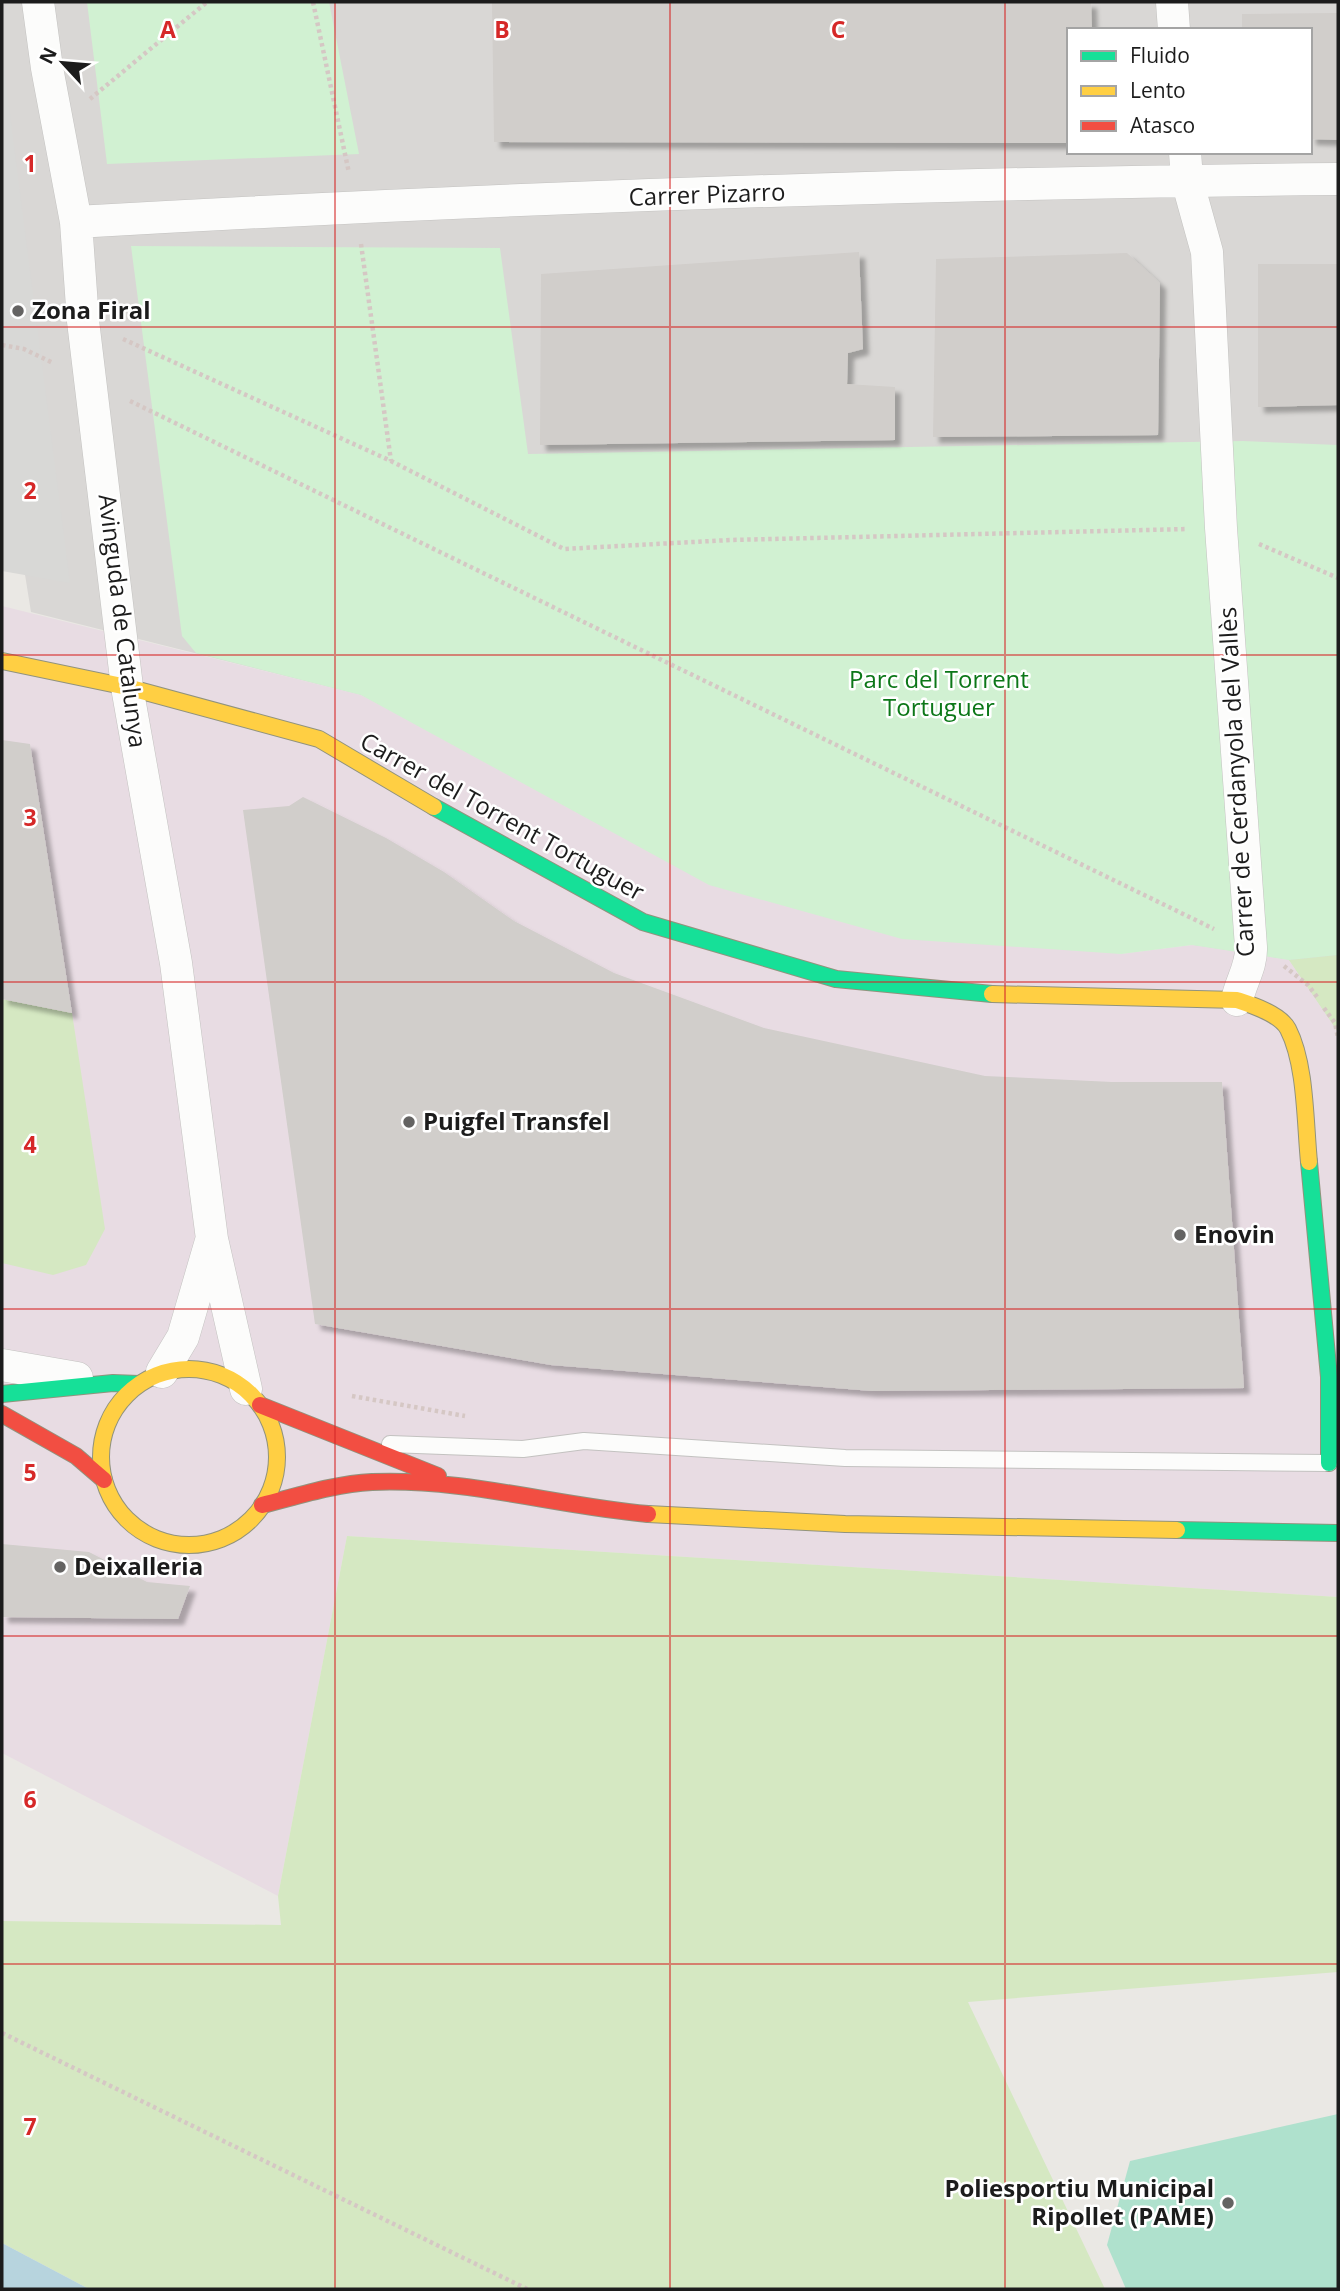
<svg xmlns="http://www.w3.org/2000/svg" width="1340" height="2291" font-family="'Open Sans',sans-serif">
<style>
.residential{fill:#d9d7d5;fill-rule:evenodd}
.industrial{fill:#e8dce3}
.religious{fill:#d8d8d6}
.grass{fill:#d5e8c2}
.park{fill:#d1f1d2}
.pitch{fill:#afe1cd}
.water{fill:#b7d4de}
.building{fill:#d1cecb;filter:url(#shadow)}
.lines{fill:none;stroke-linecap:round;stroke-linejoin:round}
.lane-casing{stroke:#c3c2c0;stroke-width:18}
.street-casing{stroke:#c3c2c0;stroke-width:33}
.fast-casing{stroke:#91937d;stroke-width:18}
.slow-casing{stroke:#91937d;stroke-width:18}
.jam-casing{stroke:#91937d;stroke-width:18}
.path{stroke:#d5c7c4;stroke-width:4.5;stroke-dasharray:3.5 3.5;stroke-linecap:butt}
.lane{stroke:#fcfcfb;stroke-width:16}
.street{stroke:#fcfcfb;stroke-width:32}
.fast{stroke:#16e098;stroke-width:16}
.slow{stroke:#ffcf43;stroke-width:16}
.jam{stroke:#f24e42;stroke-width:16}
.grid{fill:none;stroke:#d62828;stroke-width:2;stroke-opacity:0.55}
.poi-dot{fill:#646362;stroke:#fff;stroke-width:2.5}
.labels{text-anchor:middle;stroke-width:5;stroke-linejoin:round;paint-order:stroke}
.street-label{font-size:24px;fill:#1c1c1c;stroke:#fff}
.poi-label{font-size:24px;font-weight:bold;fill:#1c1c1c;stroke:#fff;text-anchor:start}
.park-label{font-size:24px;fill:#0c7718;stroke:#fff}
.grid-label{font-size:23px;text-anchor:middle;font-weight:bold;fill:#d62828;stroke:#fff;stroke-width:5;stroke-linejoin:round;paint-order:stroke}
</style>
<defs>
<filter id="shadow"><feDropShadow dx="6" dy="6" stdDeviation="2" flood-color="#0004"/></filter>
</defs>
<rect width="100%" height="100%" fill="#eae8e4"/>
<path class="residential" d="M2 2H1338V1032L1289 960 1192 945 501 769 361 695 31 612 2 431ZM1069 30H1310V152H1069Z"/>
<path class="industrial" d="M2 606 361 695 501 769 1120 954 1192 945 1289 960 1338 1032V1597L347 1536 278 1896 2 1753Z"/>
<path class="religious" d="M2 52 70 583 2 571Z"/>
<path class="grass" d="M1338 955V1032L1289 960Z
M2 999 72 1013 105 1229 86 1265 53 1275 2 1263Z
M347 1536 1338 1597V1972L968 2002 1105 2289H89L2 2243V1921L281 1925 278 1896Z"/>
<path class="park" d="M87 2H329L359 154 107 164Z
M131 246 500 248 528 454 1243 441 1338 445V955L1289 960 1192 945 1121 954 902 939 709 885 361 695 196 653 182 636Z"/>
<path class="pitch" d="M1338 2114V2289H1126L1107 2245 1130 2161Z"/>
<path class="water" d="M2 2243 89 2289H2Z"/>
<path class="building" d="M492 2H1091L1092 30H1069V143L494 142Z
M1338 13V140L1310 139V30H1242V14Z
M859 252 863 349 848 353 847 384 895 387V440L540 445 541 274Z
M1127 253 1160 283 1158 435 933 437 936 259Z
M1258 264H1338V405L1258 407Z
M2 740 30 744 72 1013 2 999Z
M303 797 386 838 444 872 514 921 614 973 764 1028 985 1076 1112 1082H1222L1244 1388 872 1391 551 1365 315 1324 243 810 289 806Z
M2 1544 89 1552 147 1582 190 1586 178 1619 2 1617Z"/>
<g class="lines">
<g class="lane-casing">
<path id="lane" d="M390 1444 523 1449 584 1441 845 1458 1329 1463"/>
</g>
<g class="street-casing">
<path id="street" d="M38 2 47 68 76 222 83 321 127 687 176 963 212 1239 246 1389
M1172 2 1174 30
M1185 152 1187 180 1207 252 1221 528 1251 947C1252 966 1241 981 1237 1000
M76 222C495 198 918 183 1338 179
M2 1365 77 1378
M162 1372 183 1337 211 1241"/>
</g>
<g class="fast-casing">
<path id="fast" d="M434 807 643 922 836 979 992 994
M1309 1162 1329 1377V1463
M2 1394 113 1383 139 1384
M1177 1530 1338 1533"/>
</g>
<g class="slow-casing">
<path id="slow" d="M2 661 127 687 319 739 434 807
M992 994 1237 1000C1252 1005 1280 1014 1288 1029 1306 1064 1305 1122 1309 1162
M101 1457a88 88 0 1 1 176 0a88 88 0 1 1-176 0Z
M648 1514 845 1524 1177 1530"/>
</g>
<g class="jam-casing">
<path id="jam" d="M260 1405 438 1476
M2 1414 76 1456 104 1480
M262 1505C298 1496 334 1484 372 1482 465 1478 556 1506 648 1514"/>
</g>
<path class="path" d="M313 2 349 173
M90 99 207 2
M361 244 391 461
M123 339 391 461 564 549 730 540 1187 529
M2 345 24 349 53 363
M130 401 1214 929
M1259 544 1338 578
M1284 966 1308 985 1318 998
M1324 1008 1335 1023 1338 1038
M352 1396 465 1416
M2 2033 527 2289"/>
<use href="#lane" class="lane"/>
<use href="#street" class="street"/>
<use href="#fast" class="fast"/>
<use href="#slow" class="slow"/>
<use href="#jam" class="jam"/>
</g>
<path class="grid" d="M335 2V2289M670 2V2289M1005 2V2289M2 327H1338M2 655H1338M2 982H1338M2 1309H1338M2 1636H1338M2 1964H1338"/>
<g class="poi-dot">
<circle cx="18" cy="311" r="7"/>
<circle cx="409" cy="1122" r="7"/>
<circle cx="1180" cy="1235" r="7"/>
<circle cx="60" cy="1567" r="7"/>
<circle cx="1228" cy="2203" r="7"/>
</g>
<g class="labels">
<g class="street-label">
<text transform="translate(707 195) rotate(-2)" y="8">Carrer Pizarro</text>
<text transform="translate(122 621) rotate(83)" y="8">Avinguda de Catalunya</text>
<text transform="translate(1237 782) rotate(-93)" y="8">Carrer de Cerdanyola del Vallès</text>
<text transform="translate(502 817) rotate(29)" y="8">Carrer del Torrent Tortuguer</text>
</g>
<g class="poi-label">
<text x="32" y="319">Zona Firal</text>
<text x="423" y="1130">Puigfel Transfel</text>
<text x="1194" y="1243">Enovin</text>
<text x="74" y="1575">Deixalleria</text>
<text x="1214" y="2197" text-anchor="end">Poliesportiu Municipal<tspan x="1214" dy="28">Ripollet (PAME)</tspan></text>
</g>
<g class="park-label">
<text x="939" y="688">Parc del Torrent<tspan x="939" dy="28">Tortuguer</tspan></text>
</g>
</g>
<g class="grid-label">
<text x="168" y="38">A</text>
<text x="502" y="38">B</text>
<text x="838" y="38">C</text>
<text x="30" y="172">1</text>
<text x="30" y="499">2</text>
<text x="30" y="826">3</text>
<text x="30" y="1153">4</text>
<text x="30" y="1481">5</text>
<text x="30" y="1808">6</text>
<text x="30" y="2135">7</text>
</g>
<rect width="1340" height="2291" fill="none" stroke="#1c1c1c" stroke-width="7"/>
<rect x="1067" y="28" width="245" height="126" fill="#ffffff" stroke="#a4a4a4" stroke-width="2"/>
<rect x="1081" y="51" width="35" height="10" fill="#16e098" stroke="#a4a4a4" stroke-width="2"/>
<text x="1130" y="63" font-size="21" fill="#1c1c1c">Fluido</text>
<rect x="1081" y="86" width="35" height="10" fill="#ffcf43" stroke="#a4a4a4" stroke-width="2"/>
<text x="1130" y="98" font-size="21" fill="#1c1c1c">Lento</text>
<rect x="1081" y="121" width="35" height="10" fill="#f24e42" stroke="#a4a4a4" stroke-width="2"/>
<text x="1130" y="133" font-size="21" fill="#1c1c1c">Atasco</text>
<g transform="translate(63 63) rotate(296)" stroke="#ffffff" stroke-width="5" paint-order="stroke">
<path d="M0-5L12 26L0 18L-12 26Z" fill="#1c1c1c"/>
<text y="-10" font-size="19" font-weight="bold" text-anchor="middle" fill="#1c1c1c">N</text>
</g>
</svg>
